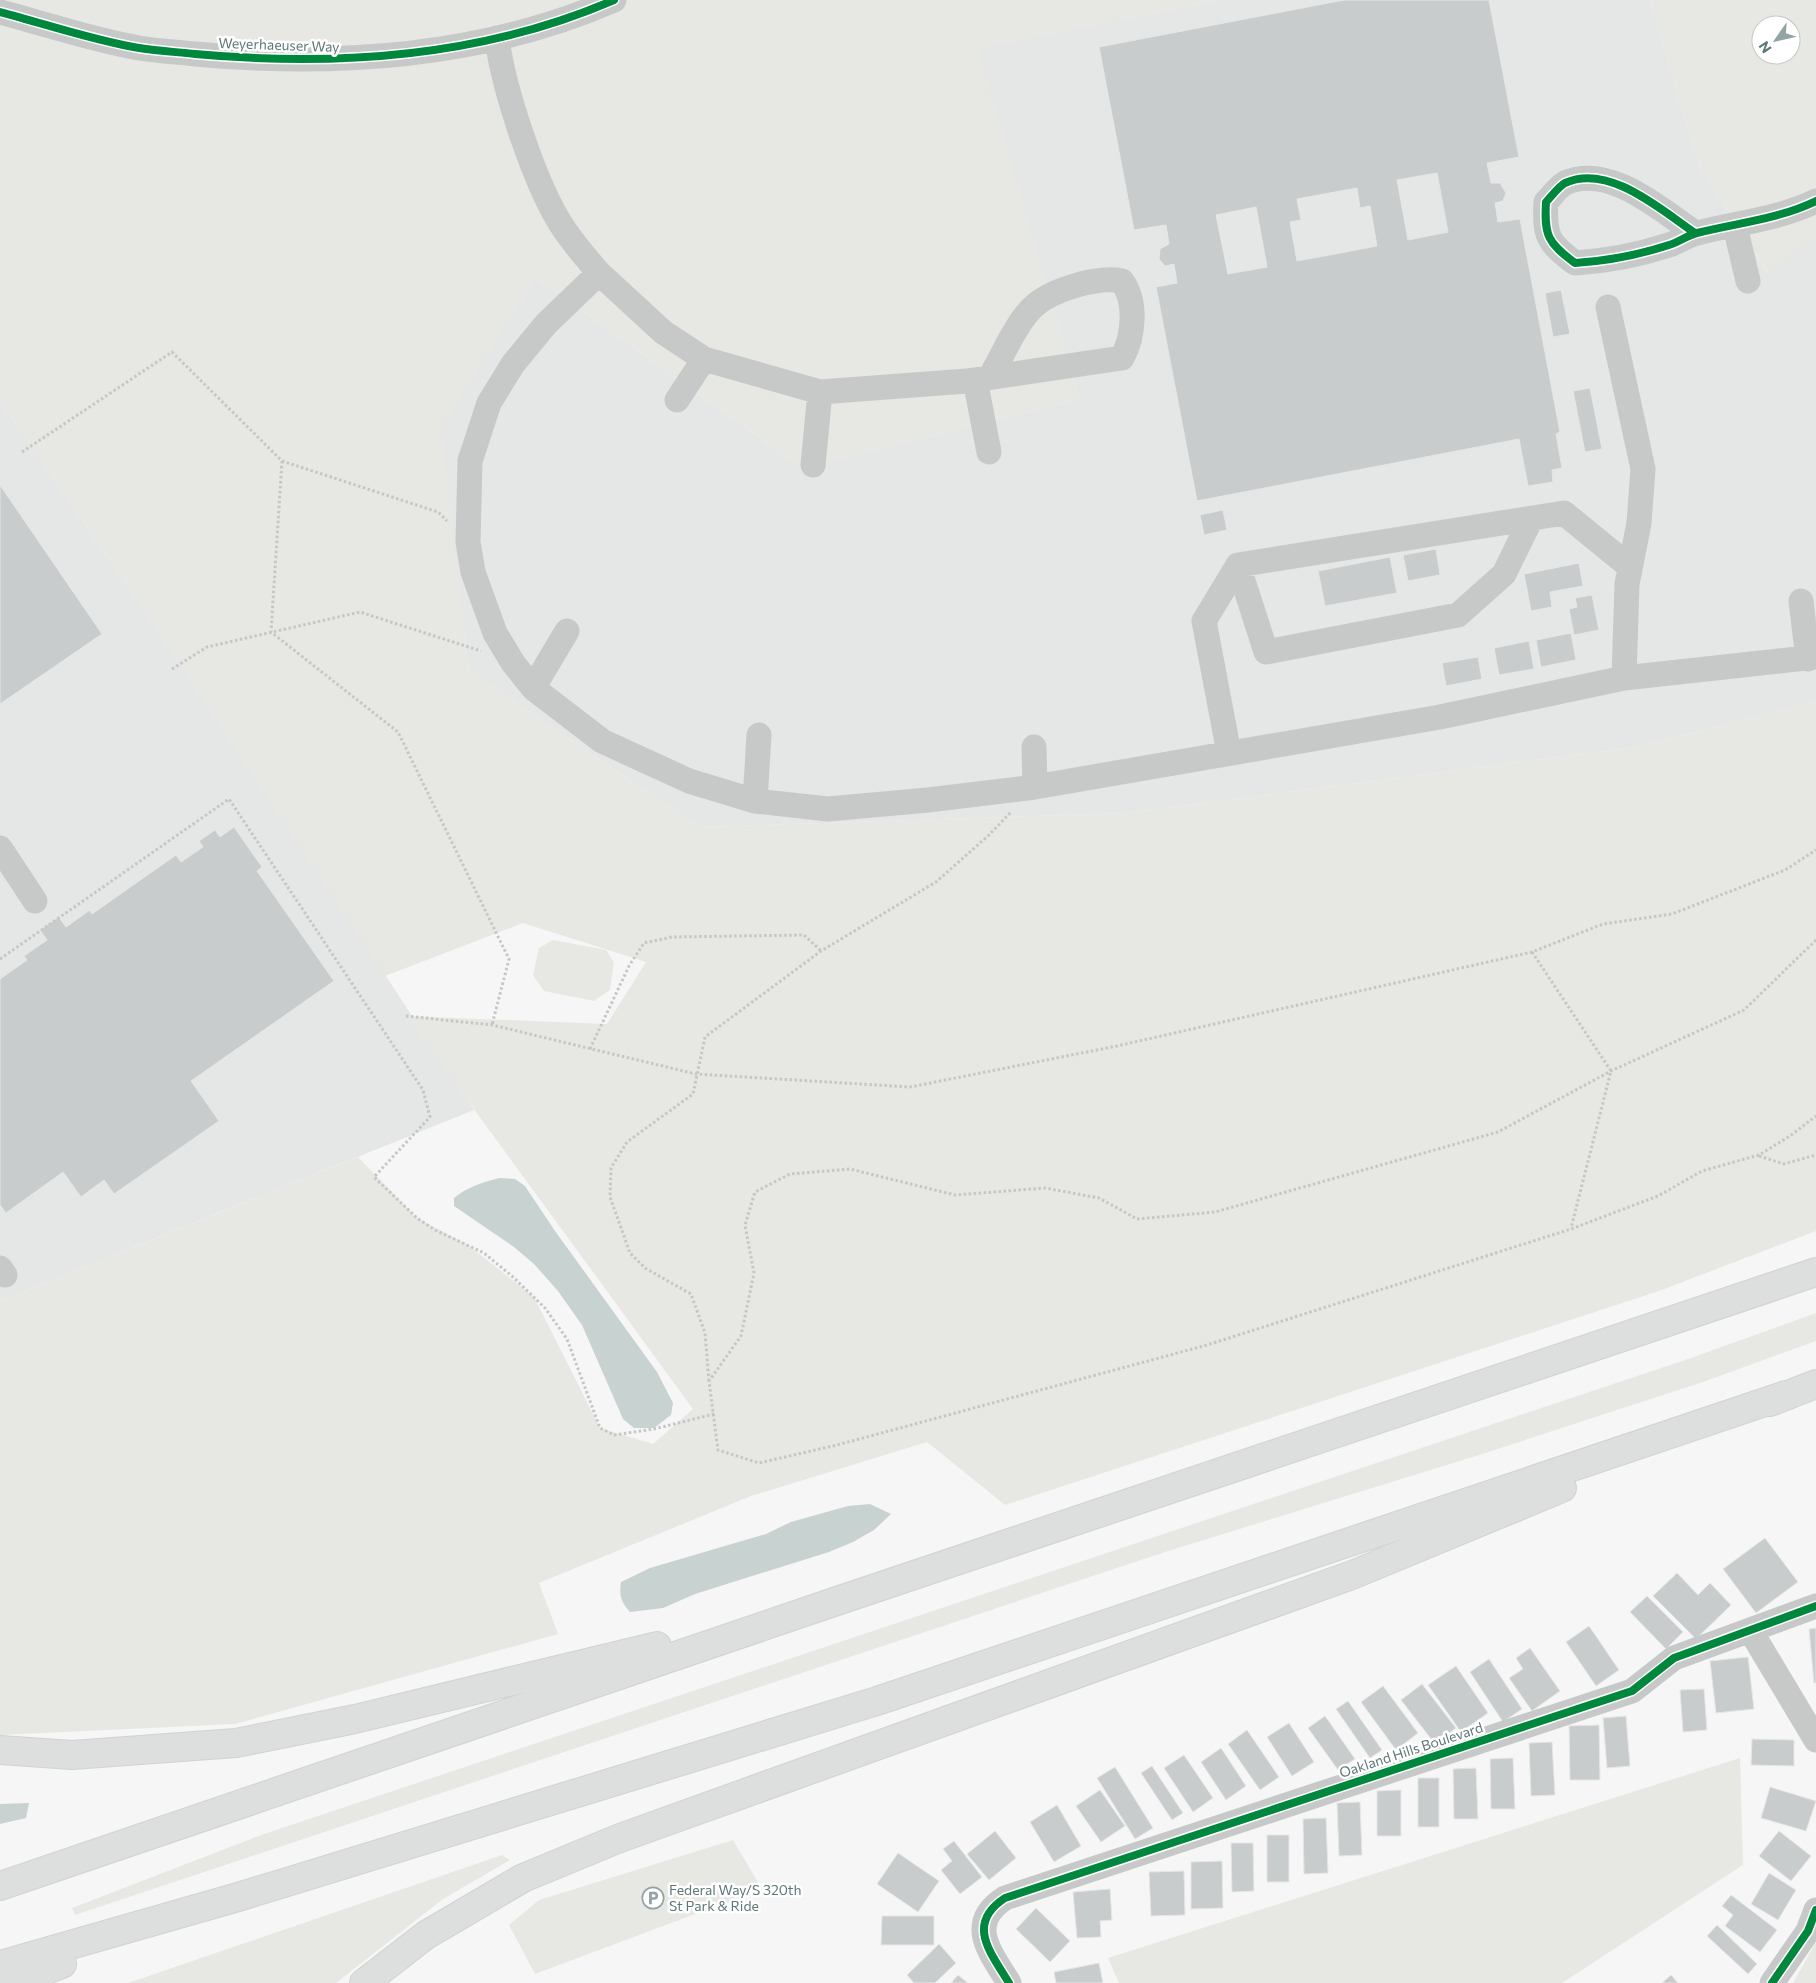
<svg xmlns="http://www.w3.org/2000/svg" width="1816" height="1983" font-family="Commissioner,sans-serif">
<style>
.built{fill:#e5e6e6}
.green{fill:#e7e8e3;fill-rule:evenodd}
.water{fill:#c7d2d1}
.building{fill:#c9cccc;stroke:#e6e6e6;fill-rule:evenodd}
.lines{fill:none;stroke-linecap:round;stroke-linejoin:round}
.highway-casing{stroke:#d1d2d2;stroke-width:30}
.path{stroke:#c5c7c7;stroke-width:3;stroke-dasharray:2.5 2.5;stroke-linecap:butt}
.minor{stroke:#c7c9c9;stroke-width:25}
.highway{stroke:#dddede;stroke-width:28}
.cycleway-casing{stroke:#fff;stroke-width:11}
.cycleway{stroke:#00873e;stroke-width:8}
.labels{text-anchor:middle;stroke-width:5;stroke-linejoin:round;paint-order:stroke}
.street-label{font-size:14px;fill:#607778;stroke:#fff}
.poi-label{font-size:14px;fill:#607778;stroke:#fff;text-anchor:start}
</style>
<rect width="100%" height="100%" fill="#f6f6f6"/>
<path class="built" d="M1222 0H1650L1699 165 1767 272 1816 236V701L1637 747 1126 813 699 827 469 671 440 428 535 277 802 468 1079 399 977 48Z
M0 401 163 637 474 1110 0 1301Z"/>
<path class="green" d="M0 0H1222L978 48 1079 399 802 468 535 277 441 428 469 671 699 827 1126 813 1637 747 1816 701V1231L1659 1291 1005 1505 927 1442 751 1496 539 1583 558 1634 235 1724 0 1735V1301L358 1157 417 1218 468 1245 534 1297 600 1428 653 1444 693 1409 406 1016 607 1024 646 962 523 923 385 976 163 637 0 401Z
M1650 0H1816V236L1768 273 1699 165ZM1761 25H1791V55H1761Z
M553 940 606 950 614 962 610 990 594 1001 544 991 533 975 539 948Z
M1816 1313V1341L1703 1382 1476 1456 1165 1552 75 1915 72 1908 264 1834 1691 1358Z
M1740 1758 1743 1865 1562 1983H1119L1108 1958Z
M733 1840 762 1889 535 1974 509 1925 539 1900Z
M502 1855 510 1860 443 1899 336 1983H128Z
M1816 1942V1983H1793Z"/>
<path class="water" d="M500 1178 515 1179 525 1186 555 1231 657 1372 673 1403 671 1415 654 1428H634L623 1419 582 1325 558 1291 534 1264 514 1247 454 1206V1198C467 1187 483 1182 500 1178Z
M870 1504 891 1514 874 1530 853 1542 829 1552 695 1594 663 1608 630 1612C621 1602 619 1596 621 1582L650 1568 766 1534 791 1522 848 1506Z
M29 1803 26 1818 0 1824V1804Z"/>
<path class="building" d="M1344 0H1489L1519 157 1487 163 1491 183H1500L1506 193 1503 201 1495 203 1498 222 1520 219 1560 432 1556 434 1562 468 1552 470 1553 482 1528 486 1519 439 1197 501 1156 287 1177 283 1174 264 1165 266 1159 259 1160 249 1169 244 1166 225 1134 230 1099 47ZM1437 173 1448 232 1408 240 1397 180ZM1357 188 1360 208 1370 206 1377 246 1297 261 1290 222 1301 220 1297 199ZM1256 207 1267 267 1228 274 1216 215Z
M1561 290 1570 334 1553 337 1545 293Z
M1590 388 1602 449 1585 452 1573 391Z
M0 485 102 634 0 704Z
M1223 510 1227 530 1204 535 1200 515Z
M1436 549 1440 575 1408 581 1403 555Z
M1390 557 1397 593 1325 606 1318 571Z
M1579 563 1583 586 1550 592 1552 607 1531 611 1524 574Z
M1592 595 1599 630 1574 635 1569 609 1577 607 1575 598Z
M1571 633 1576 660 1541 667 1536 640Z
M1529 641 1534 669 1499 675 1494 648Z
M1478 657 1482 679 1446 686 1442 663Z
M234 827 262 867 257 871 334 981 191 1081 219 1121 114 1194 104 1180 81 1197 63 1172 6 1213 0 1205V979L27 960 24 956 47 940 40 930 59 917 66 927 90 910 92 914 176 855 181 862 203 847 199 841 215 830 220 837Z
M1765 1538 1798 1582 1756 1613 1723 1569Z
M1677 1573 1698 1595 1710 1583 1731 1605 1696 1639 1653 1596Z
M1647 1596 1683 1632 1666 1649 1630 1612Z
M1589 1626 1619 1670 1596 1686 1566 1642Z
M1816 1628V1683H1814L1809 1629Z
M1530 1648 1560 1691 1532 1711 1509 1678 1523 1669 1516 1658Z
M1748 1657 1754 1709 1716 1713 1710 1661Z
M1489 1659 1522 1709 1503 1722 1470 1672Z
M1456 1666 1488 1713 1461 1732 1428 1685Z
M1422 1684 1456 1728 1435 1744 1401 1700Z
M1383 1686 1418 1733 1396 1750 1361 1702Z
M1704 1689 1707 1730 1683 1732 1680 1690Z
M1348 1701 1382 1750 1370 1758 1336 1709Z
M1325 1716 1355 1759 1338 1770 1308 1728Z
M1626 1716 1630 1766 1607 1768 1603 1718Z
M1289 1723 1314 1762 1292 1776 1267 1737Z
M1599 1725 1600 1780H1570L1569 1726Z
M1247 1730 1279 1777 1260 1790 1228 1744Z
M1752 1739 1794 1740V1766L1751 1765Z
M1552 1742 1555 1795 1531 1796 1529 1743Z
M1221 1748 1246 1786 1226 1800 1201 1762Z
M1184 1755 1213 1798 1193 1812 1164 1768Z
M1513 1758 1515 1809H1491L1490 1759Z
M1152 1766 1183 1813 1172 1820 1141 1773Z
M1115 1767 1153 1828 1135 1839 1097 1778Z
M1476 1768 1478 1819H1454L1453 1769Z
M1418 1778H1439V1827H1418Z
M1770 1787 1816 1801 1806 1831 1761 1818Z
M1100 1790 1125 1826 1101 1842 1076 1806Z
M1401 1790V1836H1377V1791Z
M1360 1802 1362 1855 1339 1856 1337 1803Z
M1057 1805 1081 1846 1054 1862 1030 1822Z
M1326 1818 1328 1873 1304 1874 1303 1819Z
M995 1831 1016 1858 989 1880 967 1854Z
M1779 1831 1811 1856 1791 1881 1759 1856Z
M1267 1835H1289V1882H1267Z
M954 1841 982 1877 960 1894 941 1870 952 1861 943 1849Z
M1231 1843H1253L1254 1891 1232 1892Z
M898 1853 939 1881 918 1912 877 1884Z
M1222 1861 1223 1908 1191 1909V1862Z
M1184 1871 1185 1915 1151 1916 1149 1872Z
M1769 1873 1796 1890 1778 1920 1751 1904Z
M1110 1889 1112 1920 1100 1921 1101 1937 1077 1938 1073 1892Z
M1731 1895 1777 1930 1760 1952 1725 1926 1733 1915 1722 1906Z
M1036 1908 1070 1941 1050 1962 1016 1929Z
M882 1916H934V1945H881Z
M1717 1925 1757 1964 1748 1974 1707 1936Z
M939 1944 956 1963 935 1983H914L907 1975Z
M1099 1963 1103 1983H1056L1054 1972Z
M958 1975 968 1983H951Z
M1671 1975 1678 1983H1662Z"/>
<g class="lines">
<g class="highway-casing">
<path id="highway" d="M1770 1402 1816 1384
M0 1750 72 1755 236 1743 355 1719 657 1646
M0 1886 831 1603 1816 1272
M0 1965 238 1897 877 1701 1786 1395
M11 1983 62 1964
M364 1983 426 1935 523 1878 620 1838 1352 1575 1562 1488"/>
</g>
<path class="path" d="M22 452 172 352 282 461 271 632 398 732 509 959 492 1025
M282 461 438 512 447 521
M172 669 207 647 360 612 481 651
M1816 940 1744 1010 1611 1071 1498 1132 1215 1212 1137 1219 1099 1198 1045 1188 955 1195 850 1169 790 1174 755 1192 745 1225 754 1273 741 1336 709 1381 718 1450 759 1463 837 1445 1207 1345 1571 1229 1658 1196 1702 1171 1759 1155 1790 1136 1816 1116
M1532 952 1611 1071 1571 1228
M0 959 229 799 423 1090 430 1117 374 1177 417 1218 435 1230 484 1253 513 1277 545 1308 567 1339 600 1428 614 1435 654 1429 714 1414
M406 1016 492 1025 696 1074 910 1087 1117 1046 1532 952 1603 924 1672 914 1785 870 1816 850
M590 1049 629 966 644 943 672 937 804 935 821 951
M1759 1156 1784 1164 1816 1155
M709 1381 705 1333 691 1294 645 1268 630 1253 610 1197 611 1168 627 1142 693 1094 705 1037 821 951 936 882 989 835 1011 812"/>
<path class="minor" d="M0 12C46 24 92 40 139 48 158 51 177 52 195 54 336 67 483 57 614 0
M497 38C503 88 536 188 564 229 574 244 587 259 599 273L546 324 513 364 489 403 470 461 468 542 473 572 495 633 513 663 533 688 602 741 689 781 755 801 828 809 928 800 1035 787 1440 717 1624 678 1816 657
M1735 226 1748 281
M1695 233C1661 210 1609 163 1565 183 1558 187 1552 196 1546 202 1544 236 1548 243 1575 263 1607 261 1638 255 1669 245 1679 242 1688 235 1697 233 1737 223 1779 219 1816 201
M599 273 663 332 704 359 820 392 967 381 1122 358C1134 336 1137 302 1122 281 1097 276 1050 290 1032 308 1015 325 1002 357 990 377
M1608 307 1643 469 1639 523 1627 584 1624 678
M975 380 989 452
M677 400 704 359
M813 465 820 392
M1238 565 1266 652 1458 615 1504 574 1531 519
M1801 601 1808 659
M533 688 567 631
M1034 747 1035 787
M1229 753 1204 621 1238 565 1564 513 1630 567
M755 801 759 735
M0 848 35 901
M0 1268 5 1275
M1750 1630 1816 1740
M1009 1983C991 1953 965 1924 1005 1898L1632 1691 1674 1658 1816 1606
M1772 1983 1808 1931 1816 1910"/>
<use href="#highway" class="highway"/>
<g class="cycleway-casing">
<path id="cycleway" d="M0 12C46 24 92 40 139 48 158 51 177 52 195 54 336 67 483 57 614 0
M1695 233C1661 210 1609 163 1565 183 1558 187 1552 196 1546 202 1544 236 1548 243 1575 263 1607 261 1638 255 1669 245 1679 242 1688 235 1697 233 1737 223 1779 219 1816 201
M1009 1983C991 1953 965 1924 1005 1898L1632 1691 1674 1658 1816 1606
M1772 1983 1808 1931 1816 1910"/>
</g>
<use href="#cycleway" class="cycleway"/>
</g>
<defs>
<g id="parking-ring" transform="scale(1.125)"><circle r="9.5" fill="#fff" stroke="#94a3a4" stroke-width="1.5"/><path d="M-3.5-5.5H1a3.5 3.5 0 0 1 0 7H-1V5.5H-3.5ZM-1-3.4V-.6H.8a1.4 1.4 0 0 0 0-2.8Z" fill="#94a3a4"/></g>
</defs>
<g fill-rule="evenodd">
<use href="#parking-ring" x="653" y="1898"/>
</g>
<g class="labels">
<g class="street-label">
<text transform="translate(279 45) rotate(2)" y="5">Weyerhaeuser Way</text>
<text transform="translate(1411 1750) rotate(-18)" y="5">Oakland Hills Boulevard</text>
</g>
<g class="poi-label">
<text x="669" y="1895">Federal Way/S 320th<tspan x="669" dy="16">St Park &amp; Ride</tspan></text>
</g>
</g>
<g transform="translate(1776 40) rotate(236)"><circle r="24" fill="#ffffff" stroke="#bfc9c9"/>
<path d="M0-4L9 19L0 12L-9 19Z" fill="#94a3a4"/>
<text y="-8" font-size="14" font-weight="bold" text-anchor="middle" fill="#607778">N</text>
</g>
</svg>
